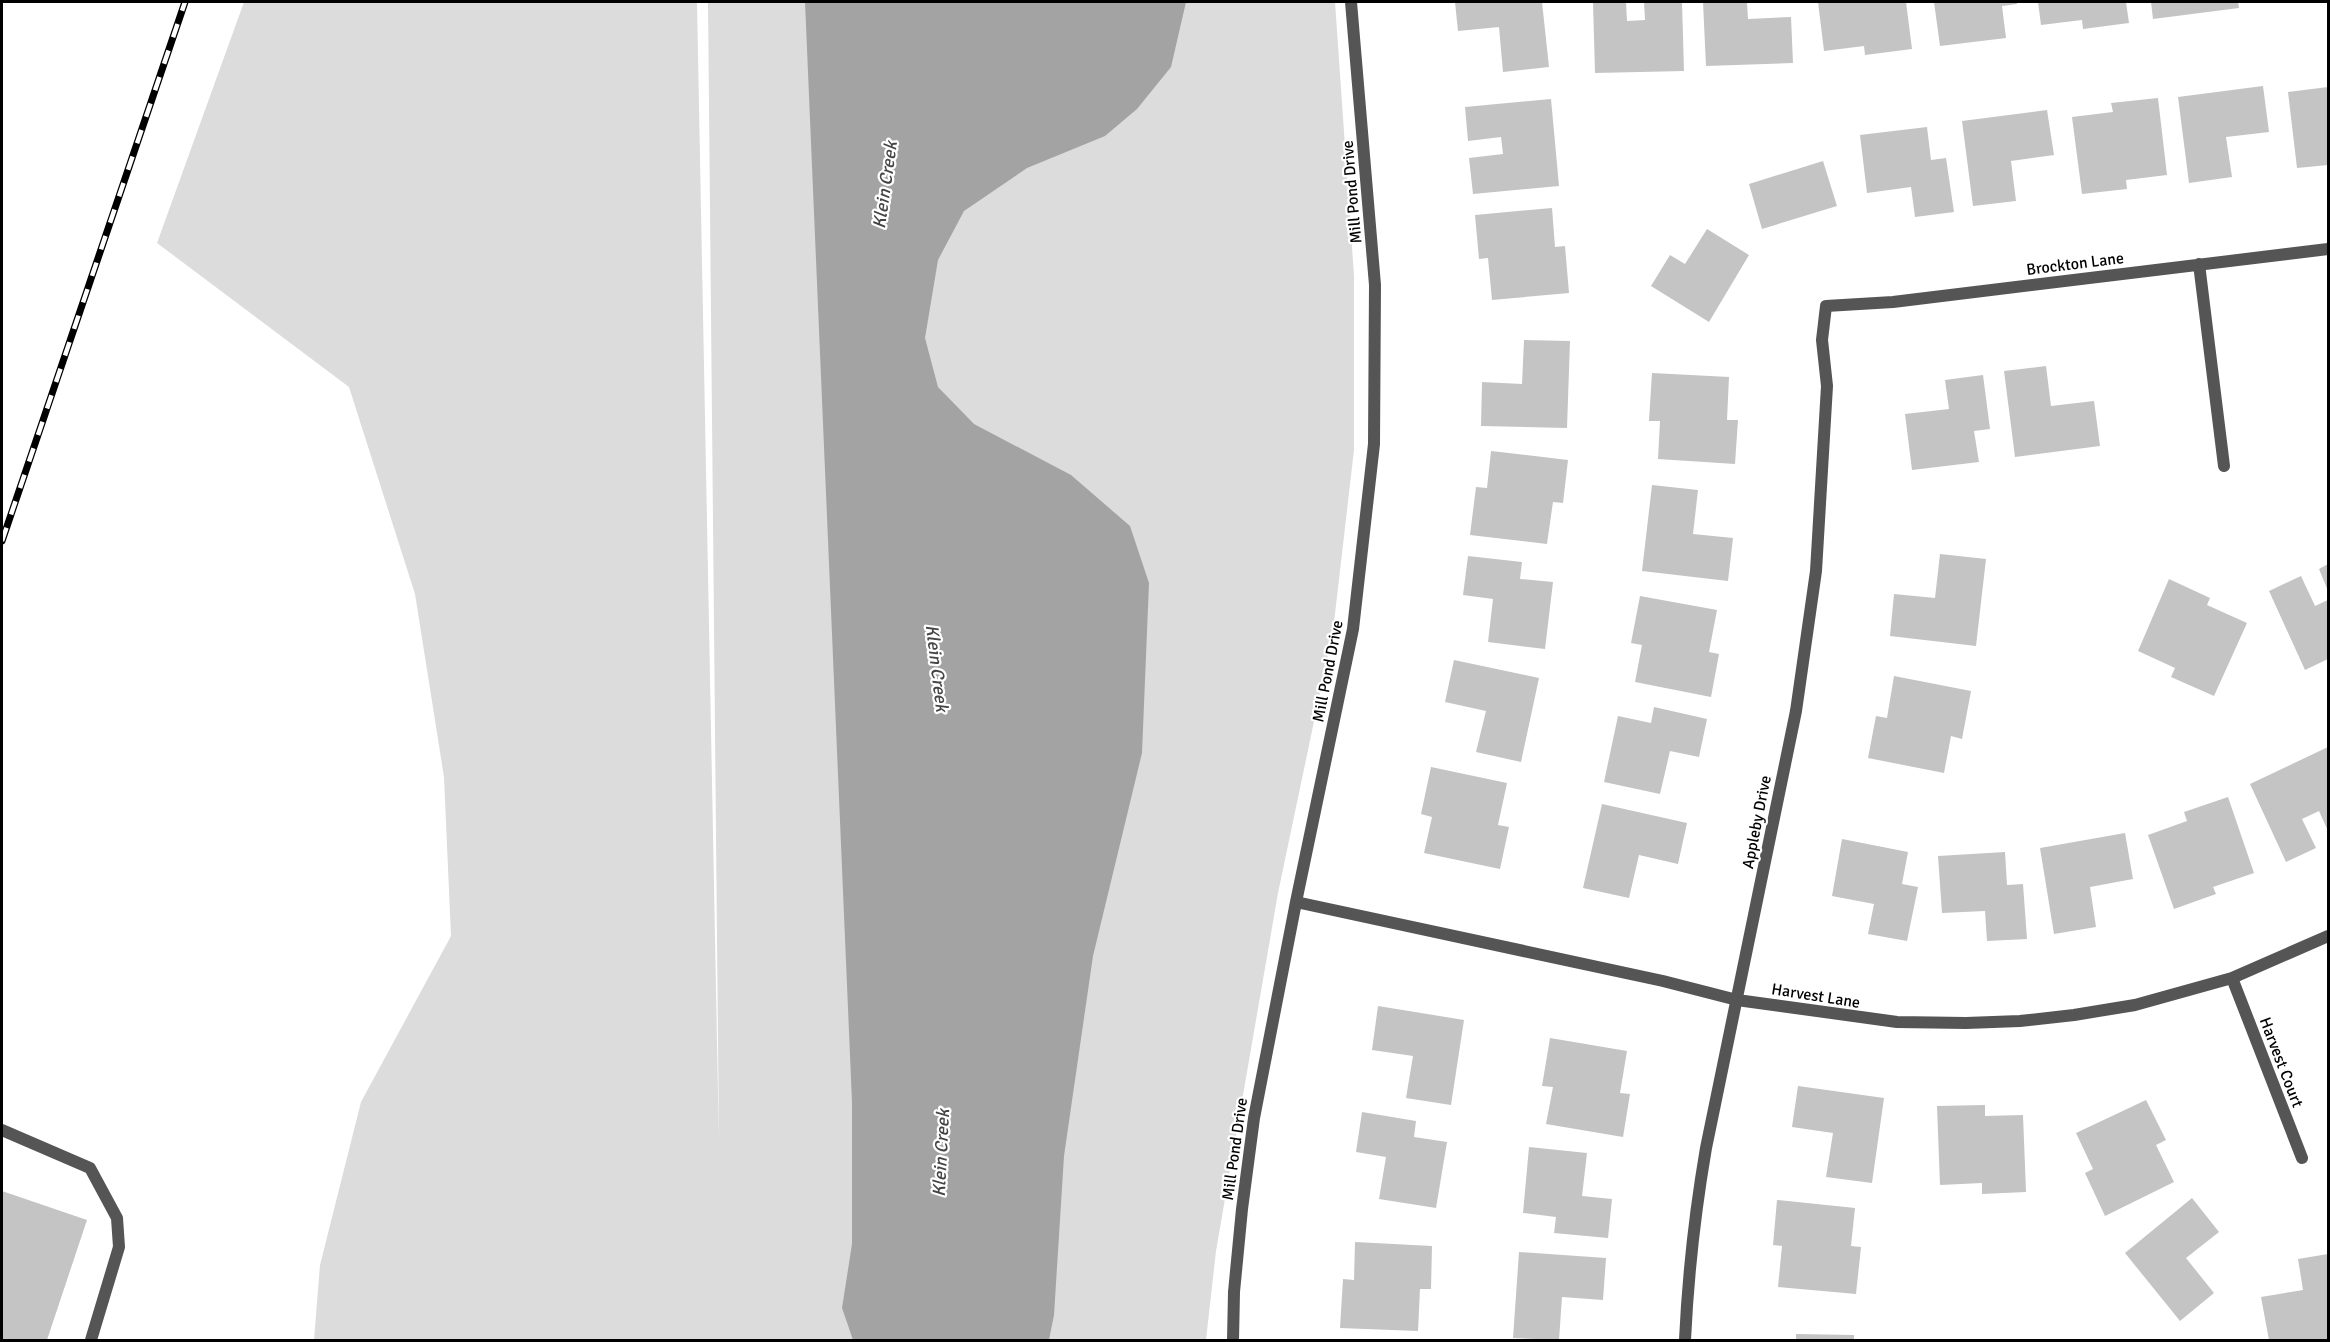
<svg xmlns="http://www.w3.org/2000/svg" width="2330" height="1342" font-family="Signika,sans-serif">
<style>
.green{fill:#dcdcdc}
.water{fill:#a3a3a3}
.building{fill:#c4c4c4}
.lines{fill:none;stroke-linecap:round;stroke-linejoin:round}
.lane{stroke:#555;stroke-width:12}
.street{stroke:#555;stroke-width:12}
.rail-casing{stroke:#000;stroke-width:7}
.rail{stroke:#fff;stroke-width:4.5;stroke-dasharray:14;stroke-linecap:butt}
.labels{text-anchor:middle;stroke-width:4.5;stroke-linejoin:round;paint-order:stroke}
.street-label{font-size:16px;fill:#000;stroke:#fff}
.water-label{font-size:18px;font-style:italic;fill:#444;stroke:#fff}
</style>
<rect width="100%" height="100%" fill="#fff"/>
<path class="green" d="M244 2H697L719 1145 708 2H1335L1354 276V450L1333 631 1278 893 1216 1251 1206 1340H314L320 1265 361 1102 451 936 444 777 415 594 349 387 157 243Z"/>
<path class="water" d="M805 2H1186L1171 67 1137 109 1105 136 1027 168 964 211 938 260 925 338 938 387 974 424 1071 475 1130 526 1149 583 1142 753 1093 956 1064 1156 1054 1315 1049 1340H853L842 1308 852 1244V1102Z"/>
<path class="building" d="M1455 2H1542L1549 67 1503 72 1499 27 1458 31Z
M1593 2H1626L1627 21 1645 20 1644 2H1682L1684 71 1595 73Z
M1703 2H1747L1748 19 1791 17 1793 63 1706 66Z
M1818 2H1906L1912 49 1865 55 1864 46 1824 51Z
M1934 2H2017V4L2002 6 2006 38 1940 46Z
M2038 2H2126L2129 23 2083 29 2082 20 2041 25Z
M2151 2H2238L2239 8 2153 19Z
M2263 86 2269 132 2226 137 2232 177 2189 183 2178 97Z
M2328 87V165L2297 168 2288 92Z
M2158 98 2167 175 2126 180 2127 189 2082 194 2072 117 2113 112 2111 103Z
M1551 99 1559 186 1473 194 1469 158 1503 154 1501 137 1468 141 1465 107Z
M2047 110 2054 155 2011 161 2016 201 1973 206 1962 121Z
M1927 127 1931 160 1946 158 1954 212 1915 217 1911 187 1867 193 1860 135Z
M1823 161 1837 206 1762 229 1749 184Z
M1552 208 1555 247 1565 246 1569 293 1492 300 1488 258 1479 259 1475 215Z
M1707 229 1749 255 1709 322 1651 286 1670 255 1685 264Z
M1524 340 1570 341 1567 428 1481 426 1482 382 1522 384Z
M2046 366 2051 406 2094 401 2100 446 2015 457 2004 371Z
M1652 373 1729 377 1727 420H1738L1735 464 1658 459 1660 421H1649Z
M1983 375 1990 429 1974 431 1979 462 1912 470 1905 414 1949 409 1945 380Z
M1491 451 1568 460 1563 503 1553 502 1547 544 1470 535 1476 487 1487 488Z
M1652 485 1698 490 1693 534 1733 538 1728 581 1642 571Z
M1940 554 1986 559 1976 646 1890 636 1894 594 1935 598Z
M1468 556 1522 562 1520 579 1553 582 1545 649 1488 642 1493 599 1463 595Z
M2328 564V591L2319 569Z
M2301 576 2315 606 2328 600V659L2305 670 2269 591Z
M2169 579 2210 598 2207 605 2247 623 2214 696 2171 677 2175 668 2138 651Z
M1640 596 1717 610 1709 652 1719 654 1711 697 1635 682 1642 645 1631 643Z
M1454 660 1539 678 1521 762 1476 752 1486 711 1445 702Z
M1894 676 1971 691 1962 739 1951 736 1944 773 1868 758 1876 716 1887 718Z
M1654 707 1707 719 1699 757 1670 751 1660 794 1604 782 1618 716 1651 723Z
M2328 747V831L2319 811 2302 819 2316 848 2286 862 2250 784Z
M1431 767 1507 783 1498 825 1509 827 1500 869 1424 853 1432 817 1421 814Z
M2228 797 2254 873 2213 887 2216 894 2174 909 2148 835 2187 821 2184 812Z
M1602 804 1687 823 1678 864 1639 855 1629 898 1583 888Z
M2125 833 2133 879 2090 887 2096 927 2054 934 2040 848Z
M1842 839 1908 852 1902 884 1918 887 1907 941 1868 934 1874 904 1832 896Z
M2005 852 2007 885 2023 884 2027 939 1987 941 1985 911 1942 913 1938 856Z
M1378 1006 1464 1020 1451 1105 1406 1098 1413 1056 1372 1050Z
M1550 1038 1627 1051 1620 1093 1630 1094 1623 1137 1546 1124 1553 1087 1542 1086Z
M1798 1086 1884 1098 1872 1183 1826 1177 1833 1133 1792 1127Z
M2146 1100 2166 1140 2156 1145 2174 1182 2105 1216 2085 1173 2093 1169 2076 1133Z
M1985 1105V1116L2023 1115 2026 1192 1982 1194V1183L1940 1185 1937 1106Z
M1362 1112 1416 1121 1414 1137 1447 1142 1436 1208 1379 1199 1386 1157 1356 1152Z
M1529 1147 1587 1153 1582 1196 1612 1199 1608 1238 1554 1233 1556 1217 1523 1213Z
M2 1191 87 1220 47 1340H2Z
M2192 1198 2219 1232 2186 1258 2214 1293 2180 1321 2125 1253Z
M1777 1200 1855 1208 1851 1246 1861 1247 1856 1294 1778 1287 1782 1246 1773 1245Z
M1355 1242 1432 1246 1431 1289H1420L1418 1331 1340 1328 1343 1279 1354 1280Z
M1519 1252 1606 1258 1603 1300 1562 1297 1559 1340 1513 1338Z
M2328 1254V1340H2269L2261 1297 2303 1290 2298 1259Z
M1796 1334 1854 1335V1340H1796Z"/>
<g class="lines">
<path class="lane" d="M2 1130 90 1168 117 1218 119 1247 91 1340"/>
<path class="street" d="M2199 264 2224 466
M1296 902 1663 981 1737 1000 1897 1022 1966 1023 2020 1021 2074 1015 2135 1005 2232 978 2328 936
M2232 978 2302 1158
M1233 1340 1234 1292 1242 1209 1254 1118 1296 902 1353 629 1374 444 1375 285 1351 2
M1685 1340C1688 1276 1695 1212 1706 1148L1796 711 1816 571 1827 386 1822 340 1826 306 1893 302 2328 249"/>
<g class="rail-casing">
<path id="rail" d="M2 541 185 2"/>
</g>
<use href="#rail" class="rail"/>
</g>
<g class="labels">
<g class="street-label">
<text transform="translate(1351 192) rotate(-95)" y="6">Mill Pond Drive</text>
<text transform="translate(2075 263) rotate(-7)" y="6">Brockton Lane</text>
<text transform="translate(1327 671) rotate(-79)" y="6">Mill Pond Drive</text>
<text transform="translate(1756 822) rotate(-79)" y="6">Appleby Drive</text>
<text transform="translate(1816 995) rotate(9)" y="6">Harvest Lane</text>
<text transform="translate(2282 1062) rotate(69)" y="6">Harvest Court</text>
<text transform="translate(1234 1149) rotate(-82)" y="6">Mill Pond Drive</text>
</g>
<g class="water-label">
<text transform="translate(885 185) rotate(-82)" y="6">Klein Creek</text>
<text transform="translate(937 668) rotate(83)" y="6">Klein Creek</text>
<text transform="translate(941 1153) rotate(-87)" y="6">Klein Creek</text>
</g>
</g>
<rect width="2330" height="1342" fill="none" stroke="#000000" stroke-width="6"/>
</svg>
